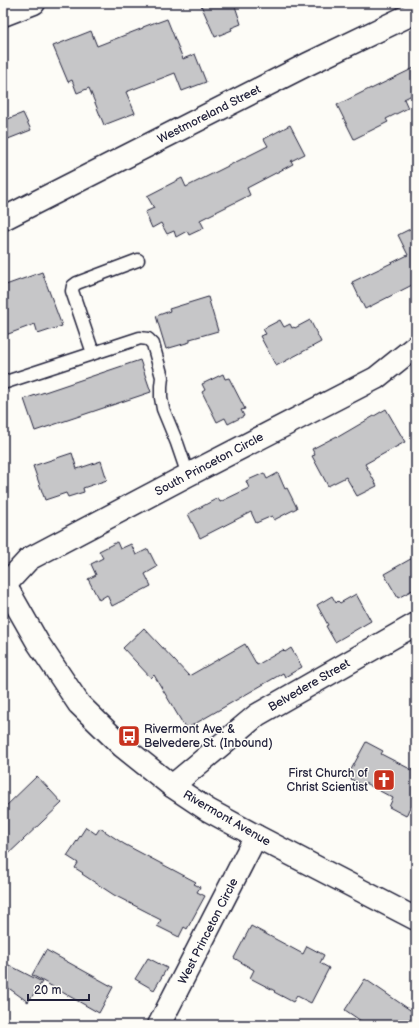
<svg xmlns="http://www.w3.org/2000/svg" width="419" height="1028" font-family="'Balsamiq Sans',sans-serif">
<style>
.building{fill:#c6c6c8;stroke:#22223b}
.lines{fill:none;stroke-linecap:round;stroke-linejoin:round}
.service-casing{stroke:#22223b;stroke-width:15}
.minor-casing{stroke:#22223b;stroke-width:25}
.secondary-casing{stroke:#22223b;stroke-width:25}
.service{stroke:#fdfcf7;stroke-width:12}
.minor{stroke:#fdfcf7;stroke-width:22}
.secondary{stroke:#fdfcf7;stroke-width:22}
.labels{text-anchor:middle;stroke-width:3;stroke-linejoin:round;paint-order:stroke}
.street-label{font-size:12px;fill:#22223b;stroke:#fdfcf7}
.poi-label{font-size:12px;fill:#22223b;stroke:#fdfcf7;text-anchor:start}
</style>
<rect width="100%" height="100%" fill="#fdfcf7"/>
<filter id="ink" filterUnits="userSpaceOnUse"><feTurbulence type="fractalNoise" baseFrequency=".025" numOctaves="2"/><feDisplacementMap in="SourceGraphic" scale="8" xChannelSelector="R" yChannelSelector="G"/><feConvolveMatrix kernelMatrix="1 2 1 2 8 2 1 2 1" color-interpolation-filters="sRGB"/></filter>
<g filter="url(#ink)">
<path class="building" d="M200 3H234L241 24 231 28 232 30 215 37Z
M167 19 183 59 195 54 206 82 182 91 175 73 126 92 135 113 104 125 89 88 77 93 72 80 68 82 53 46 91 31 97 46 143 28V27L156 22V23Z
M416 67V93L404 99 408 108 386 119 388 122 354 139 337 105 371 88V89Z
M23 113 31 130 3 141V121Z
M290 125 305 154 291 161 293 164 247 188 250 195 200 220 204 228 189 235 187 231 176 237 174 231 167 234 161 223 152 228 145 212 154 208 147 196 182 178 186 187 268 146 264 139Z
M416 226V283L365 309 352 282 408 255 398 235Z
M42 272 62 326 38 334 35 324 3 336V286Z
M208 297 218 331 190 339V342L166 349 156 316 170 311 169 309Z
M280 320 284 327 290 324 292 328 294 327 295 328 310 320 321 342 276 366 260 336 266 334 263 329Z
M140 360 151 392 35 431 24 399Z
M223 374 225 379 229 378 245 409 241 410 244 416 228 424 225 418 217 422 202 392 205 390 202 384Z
M386 409 405 442 365 464 377 486 357 496 346 477 328 486 312 456 315 455 312 449 337 436 338 437Z
M72 453 77 469 101 461 107 480 83 488 84 492 68 497 66 493 45 500 33 466Z
M264 473 267 479 278 473 285 489 287 488 297 508 274 520 272 516 256 523 251 512 200 538 188 514 218 498 220 502 249 488 246 481Z
M117 542 120 549 131 544 136 555 148 549 157 567 145 574 151 586 112 606 107 595 99 600 88 579 96 575 91 564 103 558 99 551Z
M416 556V588L398 598 384 574Z
M356 594 371 621 335 642 326 626 328 625 317 605 332 596 336 603 338 601 340 603Z
M144 628 189 676 245 644 257 665 283 650 285 652 291 648 302 667 285 677 283 673 186 729 154 675 151 678 123 648Z
M366 742 383 751 381 754 416 772V810L410 807 406 816 389 807 393 798 365 783 364 786 347 777Z
M37 776 62 803 3 859V809Z
M86 827 96 834 100 828 124 844 196 882 194 884 200 887 197 892 205 896 187 929 184 927 179 937 157 926 161 920 151 915V914L114 895 82 874 83 873 75 868 78 863 67 856Z
M251 926 303 954 307 946 324 955 320 963 329 968 311 1003 297 996 293 1002 274 992 275 991 250 978 254 970 234 958Z
M46 950 113 987 99 1013 32 975Z
M148 958 167 968 154 990 135 979Z
M3 962 42 982 28 1002 3 984Z
M365 979 416 1014V1025H367L345 1010Z"/>
<g class="lines">
<g class="service-casing">
<path id="service" d="M93 353 72 291 73 286 77 283 138 260
M3 383 140 338 148 339 153 344 154 348 162 377 161 386V398L163 409 177 443 188 475"/>
</g>
<g class="minor-casing">
<path id="minor" d="M3 15 34 3
M3 219 308 64 416 12
M3 589 5 585 29 559 188 475 376 378 416 346
M172 786 257 715 416 624
M159 1025 256 836"/>
</g>
<g class="secondary-casing">
<path id="secondary" d="M3 578 5 585 38 643 79 704 122 746 172 786 208 810 256 836 416 919"/>
</g>
<use href="#service" class="service"/>
<use href="#minor" class="minor"/>
<use href="#secondary" class="secondary"/>
</g>
</g>
<defs>
<g id="bus-square" transform="scale(1.15)"><rect x="-9" y="-9" width="18" height="18" rx="4" fill="#c8321e" stroke="#fdfcf7"/><path d="M-5-6H5V4H4V6H2V4H-2V6H-4V4H-5ZM-3.5-4V0h7V-4ZM-3.5 1.2v1.5H-2V1.2ZM2 1.2v1.5H3.5V1.2Z" fill="#fff"/></g>
<g id="church-square" transform="scale(1.15)"><rect x="-9" y="-9" width="18" height="18" rx="4" fill="#c8321e" stroke="#fdfcf7"/><path d="M-1.2-6h2.4v3.5h3.3v2.4h-3.3V6h-2.4V-.1h-3.3v-2.4h3.3Z" fill="#fff"/></g>
</defs>
<g fill-rule="evenodd">
<use href="#bus-square" x="129" y="736"/>
<use href="#church-square" x="384" y="780"/>
</g>
<g class="labels">
<g class="street-label">
<text transform="translate(209 114) rotate(-27)" y="4">Westmoreland Street</text>
<text transform="translate(209 464) rotate(-28)" y="4">South Princeton Circle</text>
<text transform="translate(309 685) rotate(-30)" y="4">Belvedere Street</text>
<text transform="translate(227 818) rotate(30)" y="4">Rivermont Avenue</text>
<text transform="translate(208 931) rotate(-63)" y="4">West Princeton Circle</text>
</g>
<g class="poi-label">
<text x="144" y="733">Rivermont Ave. &amp;<tspan x="144" dy="14">Belvedere St. (Inbound)</tspan></text>
<text x="368" y="777" text-anchor="end">First Church of<tspan x="368" dy="14">Christ Scientist</tspan></text>
</g>
</g>
<rect width="419" height="1028" fill="none" stroke="#fdfcf7" stroke-width="16"/>
<rect x="8" y="8" width="403" height="1012" fill="none" stroke="#22223b" stroke-width="1.5" filter="url(#ink)"/>
<path d="M28 994v6h61v-6" fill="none" stroke="#22223b" stroke-width="2"/>
<text x="34" y="994" font-size="12" fill="#22223b" stroke="#fdfcf7" stroke-width="3" paint-order="stroke">20 m</text>
</svg>
